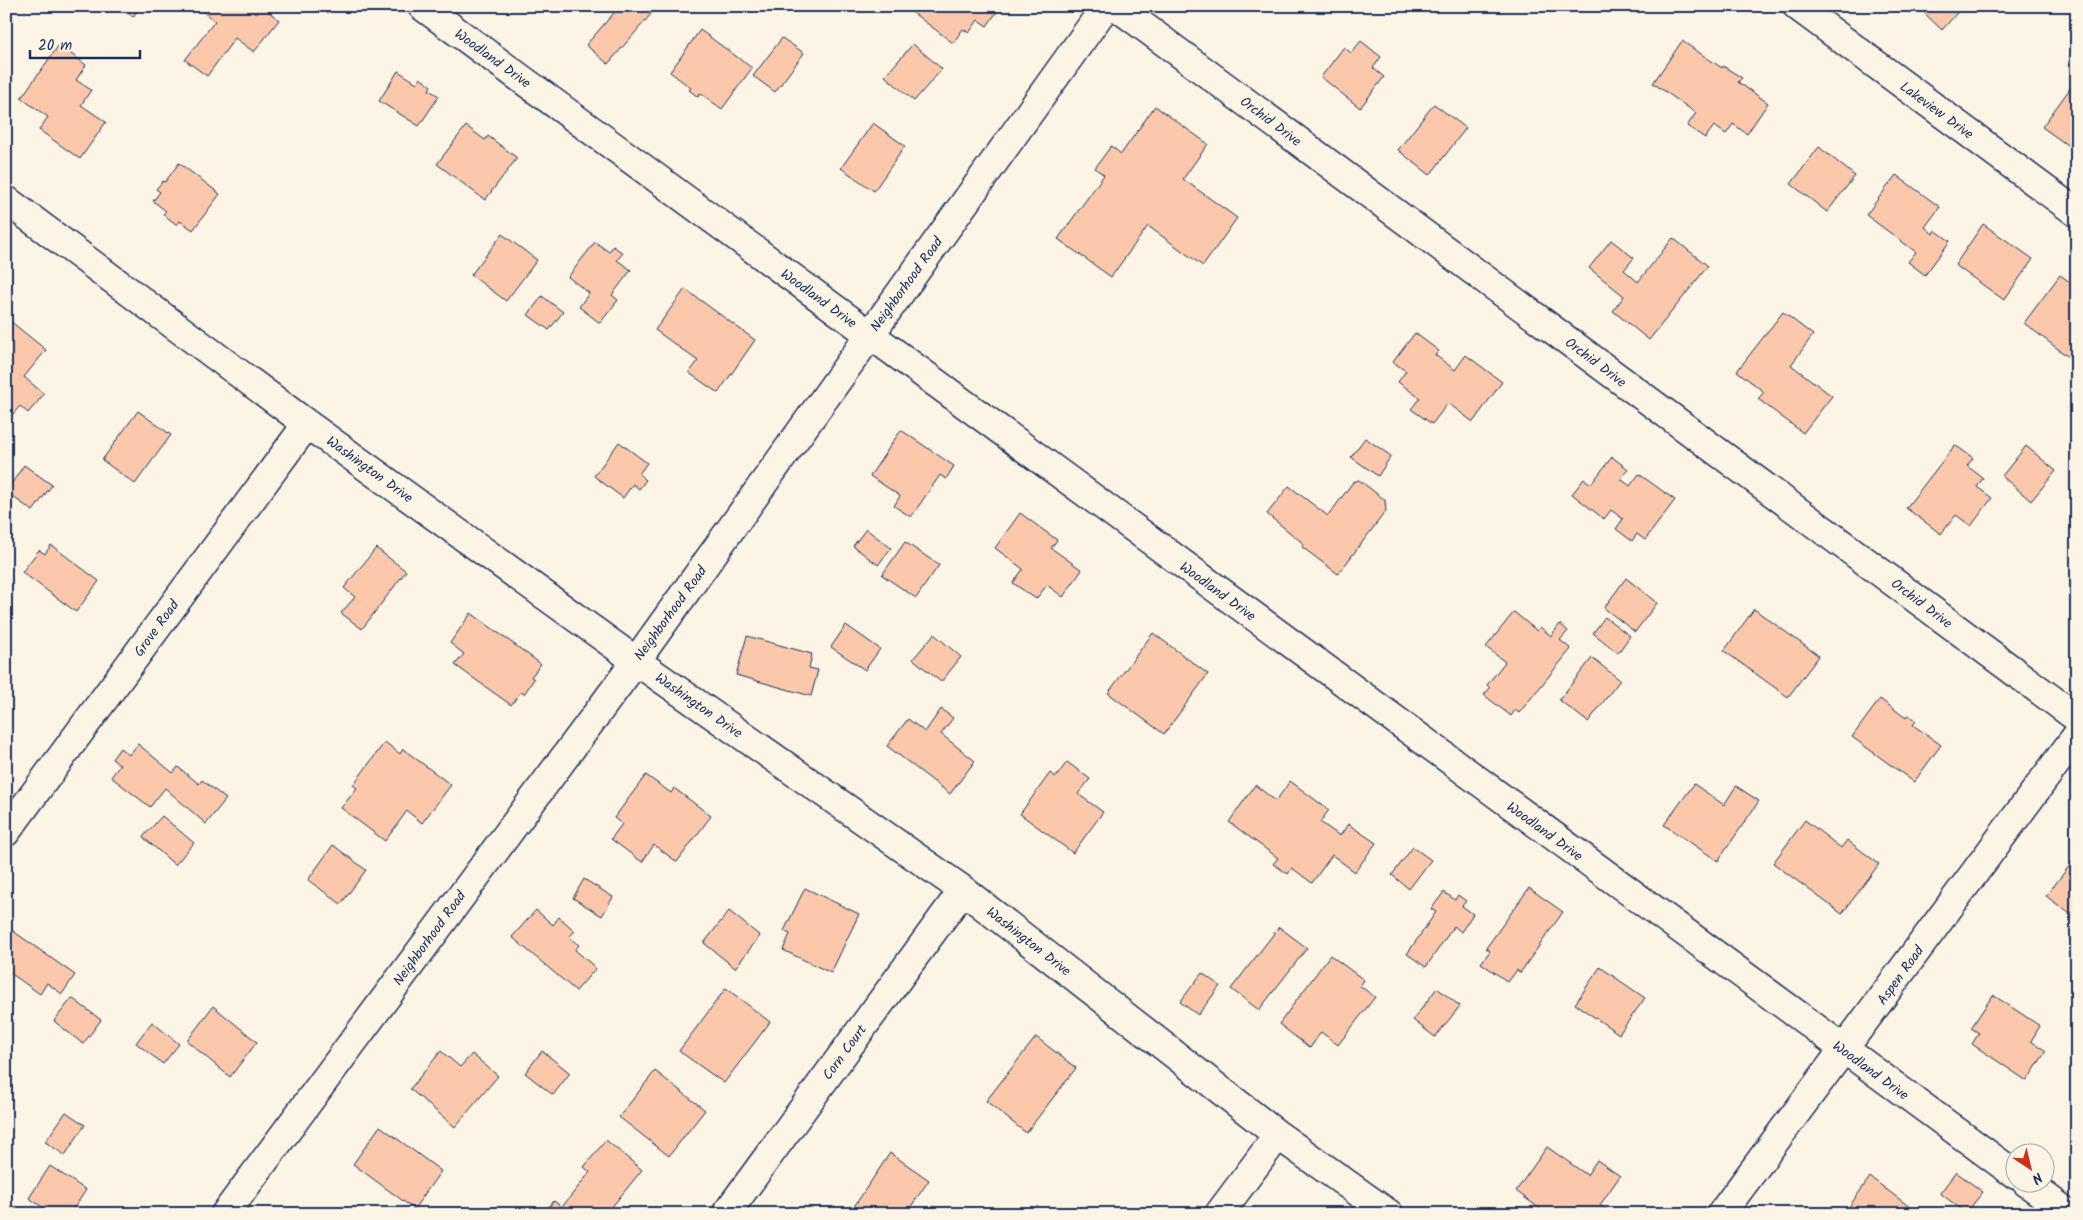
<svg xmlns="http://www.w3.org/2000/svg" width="2083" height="1220" font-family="Kalam,sans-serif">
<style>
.building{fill:#fbc8ab;stroke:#1b2f5e}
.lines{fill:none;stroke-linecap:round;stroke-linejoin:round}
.street-casing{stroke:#1b2f5e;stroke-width:31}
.secondary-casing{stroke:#1b2f5e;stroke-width:31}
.street{stroke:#fcf5e5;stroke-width:28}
.secondary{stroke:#fcf5e5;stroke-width:28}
.labels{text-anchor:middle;stroke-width:4.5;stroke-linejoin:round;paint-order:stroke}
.street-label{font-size:14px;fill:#1b2f5e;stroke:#fcf5e5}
</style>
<rect width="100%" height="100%" fill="#fcf5e5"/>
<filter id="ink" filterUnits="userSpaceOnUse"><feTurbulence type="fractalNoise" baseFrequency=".02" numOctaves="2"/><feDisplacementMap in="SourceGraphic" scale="10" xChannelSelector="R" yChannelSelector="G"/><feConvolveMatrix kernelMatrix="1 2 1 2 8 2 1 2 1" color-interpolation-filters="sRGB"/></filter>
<g filter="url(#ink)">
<path class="building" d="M118 6H140L133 17Z
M195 6H262L279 20 254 52 235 38 207 76 185 60 215 21Z
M620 6H658L608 64 586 45Z
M904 6H1001L987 26 978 20 969 33 963 29 953 43Z
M1924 6H1963L1942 30 1921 10Z
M700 30 752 68 722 109 700 93 698 97 689 90 691 88 670 72Z
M782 38 804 53 775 92 753 76Z
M1361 41 1381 57 1373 68 1384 77 1360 108 1321 77 1344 47 1351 53Z
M1682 41 1722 68 1723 66 1742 78 1738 82 1768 103 1747 134 1733 124 1726 134 1714 126 1705 138 1687 126 1696 113 1653 83Z
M913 44 942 69 914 101 885 76Z
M59 45 86 65 76 80 91 90 81 105 106 122 80 159 39 130 48 117 21 98Z
M398 71 417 83 420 78 431 86 429 90 439 96 419 126 379 101Z
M2077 79V152L2042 127Z
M1434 104 1466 128 1430 175 1398 150Z
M1155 106 1208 144 1183 179 1237 218 1203 266 1148 226 1111 277 1058 239 1104 175 1095 168 1111 146 1121 154Z
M873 123 905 146 874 191 841 168Z
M466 126 485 140 488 136 517 158 485 200 437 164Z
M1819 147 1855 176 1827 212 1791 184Z
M179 163 220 194 193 230 180 221 177 225 163 214 166 211 153 201 160 192 156 189 163 181 165 182Z
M1896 175 1940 207 1925 227 1933 234 1935 230 1950 241 1925 275 1908 262 1916 252 1866 215Z
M1983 224 2033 259 2004 300 1955 265Z
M502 234 537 260 506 301 471 275Z
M1673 238 1708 266 1649 340 1613 311 1624 296 1589 268 1611 240 1634 258 1624 270 1638 282Z
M595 242 609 252 613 246 623 253 617 260 631 270 612 295 618 300 600 323 579 307 589 293 568 277Z
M2060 275 2077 287V352L2071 359 2024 323Z
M685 289 755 340 718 393 689 373 698 361 655 330Z
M542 296 563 312 549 330 528 315Z
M1783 312 1813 335 1791 365 1832 396 1803 433 1758 399 1764 392 1737 371Z
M9 320 46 350 24 377 44 394 28 413 20 406 6 422V323Z
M1415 333 1439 351 1435 355 1455 370 1466 355 1502 382 1473 422 1448 403 1432 424 1411 409 1420 398 1398 382 1406 371 1393 362Z
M138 411 171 435 135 484 102 460Z
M901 430 954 466 946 479 940 475 911 517 894 506 900 496 870 476Z
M1365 438 1391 456 1378 476 1351 457Z
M619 442 647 463 639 474 646 480 639 489 633 484 623 498 594 476Z
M1955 445 1973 458 1967 466 1983 478 1977 487 1992 498 1971 526 1956 515 1941 534 1906 508Z
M2026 446 2056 471 2031 501 2002 476Z
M1612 457 1628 469 1621 479 1630 486 1639 474 1675 500 1645 540 1637 534 1632 541 1616 529 1623 519 1611 510 1604 519 1572 494 1584 479 1591 484Z
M24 465 52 485 33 511 6 492Z
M1359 480 1385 500 1386 511 1338 574 1302 547 1304 544 1267 514 1289 486 1328 516 1353 482Z
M1020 513 1057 540 1051 548 1082 570 1063 597 1047 585 1036 599 1013 583 1023 569 995 548Z
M866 529 891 548 878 565 853 546Z
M905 542 939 565 916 598 882 575Z
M51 545 99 581 76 612 22 572 39 550 45 554Z
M376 548 406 571 362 629 341 613 355 597 344 588Z
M1626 578 1657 603 1635 632 1604 608Z
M1754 609 1819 656 1788 697 1724 651Z
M1514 612 1537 631 1540 627 1551 636 1560 624 1568 631 1560 640 1571 649 1519 713 1515 710 1511 716 1484 695 1490 688 1487 685 1505 662 1486 647Z
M471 613 541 664 531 677 534 679 524 694 521 692 511 705 455 665 464 654 450 643Z
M1605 617 1630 636 1618 653 1593 633Z
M846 625 880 649 865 670 831 647Z
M1153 633 1208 674 1164 734 1108 693Z
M934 634 961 657 941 682 913 659Z
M747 636 812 654 809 668 818 670 811 696 736 675Z
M1592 658 1620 680 1588 722 1559 700Z
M1880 699 1906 718 1908 715 1916 721 1913 725 1941 745 1914 782 1852 737Z
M941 709 953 718 941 734 975 761 950 794 887 746 908 719 925 732Z
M385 742 400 754 403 749 451 785 422 823 407 811 385 841 341 808 357 788 353 785Z
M138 744 173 773 178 767 199 784 202 780 226 799 206 824 165 788 150 807 111 777 120 765 112 759 120 748 129 755Z
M1067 762 1090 779 1078 794 1103 812 1073 853 1020 814 1050 773 1056 777Z
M646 775 671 793 674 788 711 816 677 862 654 845 642 862 611 839 622 824 614 818Z
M1290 781 1329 810 1320 822 1340 836 1348 824 1376 843 1355 872 1332 855 1312 883 1292 868 1288 874 1273 864 1278 858 1229 822 1255 785 1276 801Z
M1694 784 1724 805 1736 786 1759 801 1718 861 1664 825Z
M162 816 194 843 175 865 143 837Z
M1805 820 1841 848 1847 840 1879 864 1842 914 1773 863Z
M333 845 366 870 341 904 308 880Z
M1413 847 1431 860 1409 889 1392 875Z
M2077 856V919L2046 896Z
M584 879 613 897 602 916 573 898Z
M805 888 859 914 831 973 783 950 790 934 784 931Z
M1529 888 1563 912 1520 973 1517 970 1508 982 1481 963 1490 951 1486 948Z
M1444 892 1455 900 1458 895 1466 901 1462 906 1473 914 1461 932 1454 926 1426 967 1407 954 1436 912 1431 909Z
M536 910 553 925 559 917 575 931 569 937 579 945 575 950 596 968 576 991 512 937Z
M729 911 760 936 735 968 704 943Z
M6 926 75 975 62 994 47 983 40 994 6 970Z
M1279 927 1307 948 1259 1010 1231 989Z
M1330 955 1364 980 1360 986 1375 997 1338 1045 1321 1032 1310 1048 1279 1024Z
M1600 967 1645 998 1619 1034 1575 1004Z
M1202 973 1220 986 1198 1015 1180 1002Z
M726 988 770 1022 724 1083 679 1051Z
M1437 988 1460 1006 1435 1037 1413 1020Z
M1993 995 2040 1026 2031 1041 2046 1051 2027 1081 1972 1044 1979 1033 1971 1028Z
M72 998 101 1020 83 1044 54 1021Z
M213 1006 257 1042 230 1077 187 1041Z
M152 1022 179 1044 163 1064 136 1043Z
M1036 1037 1076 1068 1026 1133 986 1101Z
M441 1051 460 1067 472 1054 498 1076 455 1127 410 1089Z
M542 1051 570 1073 553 1095 525 1073Z
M655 1071 705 1110 669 1156 619 1117Z
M66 1112 85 1125 65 1155 45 1142Z
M380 1126 441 1171 414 1209 353 1164Z
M606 1140 642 1170 606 1214H553L548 1208 554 1201 562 1207 590 1172 584 1167Z
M1547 1147 1587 1175 1597 1160 1620 1176 1600 1205 1610 1212 1609 1214H1547L1516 1191Z
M890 1153 929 1180 906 1214H849Z
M50 1166 86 1190 70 1214H53L29 1198Z
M1956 1172 1983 1192 1966 1213 1940 1193Z
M1870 1177 1915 1211 1913 1214H1844Z"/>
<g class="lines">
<g class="street-casing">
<path id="street" d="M422 6 2016 1175
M1116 6 2077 718
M1797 6 2077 213
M6 200 307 424 636 661 963 890 1278 1135 1389 1214
M6 832 307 424
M2026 1182 2069 1214
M726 1214 963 890
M1219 1214 1278 1135
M1721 1214 2077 735"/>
</g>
<g class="secondary-casing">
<path id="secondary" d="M225 1214 636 661 1106 6"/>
</g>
<use href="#street" class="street"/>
<use href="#secondary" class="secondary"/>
</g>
</g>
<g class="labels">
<g class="street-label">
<text transform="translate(493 58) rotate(36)" y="5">Woodland Drive</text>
<text transform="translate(1937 110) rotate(36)" y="5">Lakeview Drive</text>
<text transform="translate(1271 121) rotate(37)" y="5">Orchid Drive</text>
<text transform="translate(906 284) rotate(-54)" y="5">Neighborhood Road</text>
<text transform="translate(819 298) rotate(36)" y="5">Woodland Drive</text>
<text transform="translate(1596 362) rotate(37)" y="5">Orchid Drive</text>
<text transform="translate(370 469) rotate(36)" y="5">Washington Drive</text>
<text transform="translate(1218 591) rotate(36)" y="5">Woodland Drive</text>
<text transform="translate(1922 603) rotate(37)" y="5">Orchid Drive</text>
<text transform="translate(670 613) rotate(-54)" y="5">Neighborhood Road</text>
<text transform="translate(156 628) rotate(-54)" y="5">Grove Road</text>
<text transform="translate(699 705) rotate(35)" y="5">Washington Drive</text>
<text transform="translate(1545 831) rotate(36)" y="5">Woodland Drive</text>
<text transform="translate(429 938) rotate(-54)" y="5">Neighborhood Road</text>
<text transform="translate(1029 941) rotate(38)" y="5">Washington Drive</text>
<text transform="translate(1900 975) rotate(-54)" y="5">Aspen Road</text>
<text transform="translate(844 1052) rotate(-54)" y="5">Corn Court</text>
<text transform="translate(1871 1070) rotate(36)" y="5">Woodland Drive</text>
</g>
</g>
<rect width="2083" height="1220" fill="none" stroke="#fcf5e5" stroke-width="25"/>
<rect x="12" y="12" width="2058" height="1195" fill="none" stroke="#1b2f5e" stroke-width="2" filter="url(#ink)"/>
<g transform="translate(2030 1168) rotate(145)"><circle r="24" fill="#fcf5e5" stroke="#a2a6af"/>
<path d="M0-4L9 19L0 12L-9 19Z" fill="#c8321e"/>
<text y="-8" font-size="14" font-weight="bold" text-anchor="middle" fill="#1b2f5e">N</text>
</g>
<path d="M30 50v8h110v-8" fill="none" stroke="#1b2f5e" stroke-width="2.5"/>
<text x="38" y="50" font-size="15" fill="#1b2f5e" stroke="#fcf5e5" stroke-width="4" paint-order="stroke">20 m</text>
</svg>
